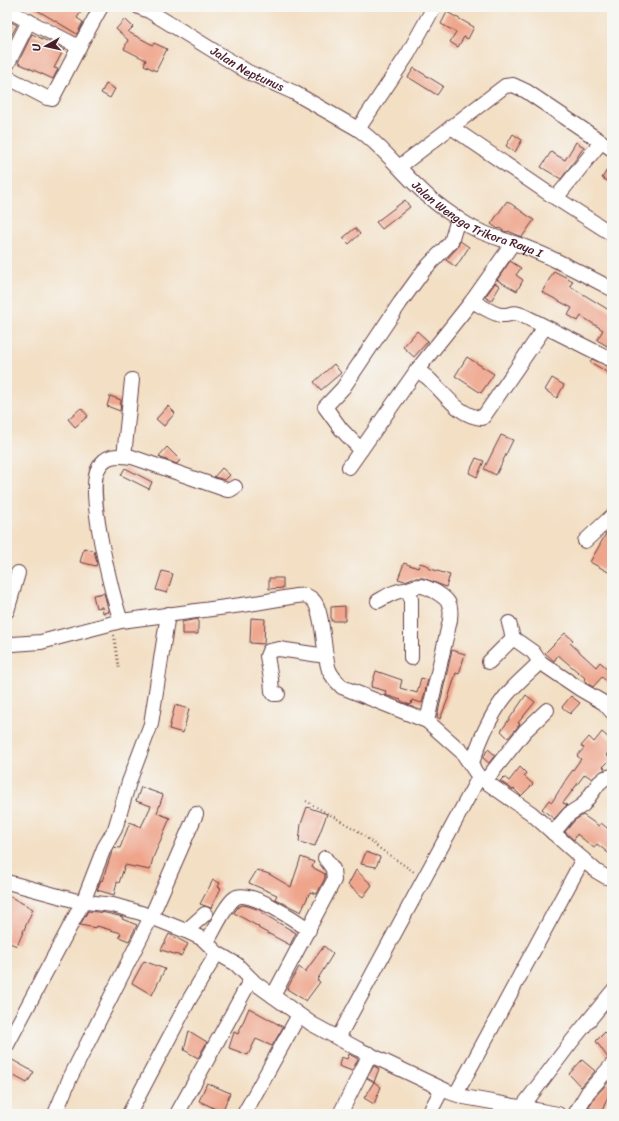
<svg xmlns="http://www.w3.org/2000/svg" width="619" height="1121" font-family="Sriracha,sans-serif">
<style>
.building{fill:#efa58c}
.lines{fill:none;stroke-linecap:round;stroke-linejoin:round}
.minor-casing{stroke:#633c42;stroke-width:16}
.path{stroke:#633c42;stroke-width:2;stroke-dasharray:1 3;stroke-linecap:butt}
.minor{stroke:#fff;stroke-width:14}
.labels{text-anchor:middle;stroke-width:3;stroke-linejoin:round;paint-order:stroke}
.street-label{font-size:12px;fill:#4a1f2b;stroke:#f6f6f2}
</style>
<rect width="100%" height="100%" fill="#f6f6f2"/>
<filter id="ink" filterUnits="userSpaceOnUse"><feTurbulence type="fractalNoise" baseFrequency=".025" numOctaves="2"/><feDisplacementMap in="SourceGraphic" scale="8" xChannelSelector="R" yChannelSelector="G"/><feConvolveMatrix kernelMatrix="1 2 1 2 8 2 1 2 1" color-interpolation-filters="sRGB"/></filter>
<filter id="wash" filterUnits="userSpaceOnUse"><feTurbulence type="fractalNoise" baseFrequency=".012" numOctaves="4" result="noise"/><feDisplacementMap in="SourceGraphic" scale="16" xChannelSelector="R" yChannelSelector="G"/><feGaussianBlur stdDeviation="0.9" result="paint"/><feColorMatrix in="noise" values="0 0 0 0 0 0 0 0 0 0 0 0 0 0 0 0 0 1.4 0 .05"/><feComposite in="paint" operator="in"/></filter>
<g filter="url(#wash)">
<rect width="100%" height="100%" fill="#f3dfc4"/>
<g id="blocks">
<path class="building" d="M32 7H84L77 18 83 22 77 34Z
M447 12 474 27 468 39 464 37 458 47 450 42 456 32 441 24Z
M125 19 133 27 128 32 153 45 154 43 167 49 156 71 144 65 146 60 124 49 128 40 116 29Z
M7 20 17 25 7 44Z
M32 34 64 49 54 68 58 69 53 79 18 63Z
M414 68 443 86 437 95 408 77Z
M106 84 115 89 110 98 101 93Z
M513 134 522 140 515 152 506 146Z
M576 142 584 147 578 156 561 179 541 167 551 152 565 160Z
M612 162V184L602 178Z
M405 200 410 207 382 229 376 222Z
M507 201 534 220 522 237 508 231 507 232 503 231 500 228 498 229 491 224Z
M355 228 360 234 349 244 343 238Z
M460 241 469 247 456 267 446 260 457 248Z
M510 261 521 268 516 275 523 280 517 291 497 280Z
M554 271 573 281 570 286 612 312V342L609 347 597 340 603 330 581 316 578 321 568 315 572 308 542 292Z
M495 283 500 286 491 301 485 297Z
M417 331 428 341 414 357 403 347Z
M467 357 494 374 481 393 455 376Z
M592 359 612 368V375L590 362Z
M334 364 341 373 321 390 314 382Z
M552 378 564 385 557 398 545 390Z
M110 396 121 400 120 411 107 406Z
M168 406 175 413 164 426 156 419Z
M81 408 88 416 75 427 68 419Z
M501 435 513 440 496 475 484 469Z
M167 447 180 460 177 464 161 458 159 456Z
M476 458 484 461 477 477 469 473Z
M125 468 152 482 149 489 121 475Z
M222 468 230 475 225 480 214 477Z
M607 532 612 535V574L590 562Z
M84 548 94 551 97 563 96 566 80 562Z
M404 563 418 568 420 563 429 566 428 568 450 575 446 587 423 578H413L405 581 398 579Z
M162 571 173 574 167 593 156 590Z
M269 578H283V588L269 589Z
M104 593 109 612 103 613 102 607 96 608 93 595Z
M345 606V621H331V607Z
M251 618 265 619 264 644 250 643Z
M198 619V634H182V622Z
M565 633 573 640 570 643 596 667 600 662 612 673V687L602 677 593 687 588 684 584 680 585 678 558 655 554 661 545 653Z
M452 650 465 654 459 674 456 673 448 699 440 719 437 717Z
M376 671 402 680 400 688 417 693 421 678 428 680 422 703 412 700 411 705 407 704 401 701V700L385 695 386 691 371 687Z
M526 695 535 702 518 723 520 724 508 738 501 731Z
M571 696 580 703 570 714 562 707Z
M175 705 189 709 183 733 169 729Z
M602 732 612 741V748L606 755 611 759 603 767 605 768 604 770 592 779 585 774 563 803 567 805 554 819 542 809 549 800 552 802 567 778 581 759 577 756 584 748 581 746 589 737 594 742Z
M488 749 495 755 489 763 483 758Z
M520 767 526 773 524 776 533 784 521 796 514 789 513 790 500 781 504 777 509 781Z
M141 787 163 795 157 813 170 818 153 858 150 870 125 865 119 883 117 882 114 895 97 890 101 880 102 881 112 852 114 847 120 848 130 822 141 827 151 806 136 801Z
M307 807 327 814 315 846 299 842 301 824Z
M583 815 599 826 601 823 612 832V856L597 844 594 848 577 834 574 840 565 832 575 820Z
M366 852 380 857 376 867 361 864Z
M301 857 314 862 312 867 325 874V878L317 894 310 892 301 912 275 899 277 895 249 883 257 870 269 874 291 887Z
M356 870 372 885 363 897 348 885Z
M213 880 220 883 218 887 221 888 211 908 200 904Z
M7 895 33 909 17 946 7 942Z
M242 905 248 906 262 911V913L296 933 290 945 258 928 259 927 234 913 238 907Z
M88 911 106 913 123 917 122 919 137 925 129 941 119 937 121 933 97 926 96 928 80 925Z
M169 934 188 944 181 956 161 950Z
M324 946 333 954 317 980 320 982 306 1001 287 989 299 967 305 972Z
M144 961 165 969 152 995 132 983Z
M249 1008 283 1027 272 1046 256 1039 248 1055 229 1048 234 1032 238 1034Z
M189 1031 207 1042 198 1058 184 1050Z
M605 1032 612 1040V1057L608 1058 596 1041Z
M349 1054 358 1059 352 1071 339 1066 341 1057 347 1059Z
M7 1057 34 1072 27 1083 7 1072Z
M582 1060 595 1071 581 1087 569 1074Z
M374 1066 379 1069 374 1082 367 1078Z
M612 1078V1087L602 1111 588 1108 595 1097Z
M374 1082 381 1087 374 1104 364 1098Z
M207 1083 230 1093 222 1112 199 1101Z"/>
</g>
</g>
<g filter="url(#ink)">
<use href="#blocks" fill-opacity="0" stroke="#633c42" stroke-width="1"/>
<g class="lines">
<g class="minor-casing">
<g id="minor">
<path id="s1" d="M139 7 149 11 185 33 248 72 293 92 358 129C381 145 397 167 417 186 429 198 443 209 457 218 474 230 485 234 504 240 519 244 540 253 555 260 574 269 593 279 612 289"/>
<path d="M7 10 79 47 101 7"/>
<path d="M7 65 29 21"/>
<path d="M7 77 47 98 52 99 79 47"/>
<path d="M451 127 545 191 612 234"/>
<path d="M358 129 408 54 434 7"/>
<path d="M399 167 505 86 513 85 526 91 612 149"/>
<path d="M556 198 601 142"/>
<path d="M472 301C480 305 494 315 502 315 512 316 510 310 524 316L612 360"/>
<path d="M417 370C422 374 428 377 432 382 447 396 459 416 482 418L484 416 545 327"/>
<path d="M361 450 341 429 325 407 343 388 400 303 424 270 451 242 458 219"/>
<path d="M124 456 132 380"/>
<path d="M349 467 417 370 472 301 513 243"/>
<path d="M585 541 612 516"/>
<path d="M406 590C420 584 423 585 436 592 449 600 452 604 450 620L427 721"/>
<path d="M378 601C387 596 396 590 406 590L410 593 411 600V658"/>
<path d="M7 611 18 573"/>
<path d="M121 621C112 596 86 491 98 469 105 454 118 455 132 457L227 490H230L235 487"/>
<path d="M509 623 513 638 533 652 540 662 580 689 604 703 612 712"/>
<path d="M7 643 13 644 41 642 121 621 249 604 296 596C303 595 308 595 313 600 324 611 323 654 329 670 332 677 337 682 342 687L427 721 462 752 479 777 531 813 596 871 606 877 612 876"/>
<path d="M489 662 513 638"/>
<path d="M278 694H274L272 691 271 679 267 656 269 651 279 649 326 656"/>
<path d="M471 765C480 741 489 717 505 697 515 684 529 673 540 662"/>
<path d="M485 781 525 731 547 710"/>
<path d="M553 833 569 814 583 805 599 783 605 778 612 776"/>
<path d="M7 882 77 901 113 905 141 913 186 931 203 939 217 953 236 964 255 983 312 1024 358 1049 449 1092 464 1097 558 1114"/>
<path d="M186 931 205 914"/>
<path d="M207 942C213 932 226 904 235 898 248 888 297 921 309 930"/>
<path d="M273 996 334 880 333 869 325 858"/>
<path d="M338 1038 479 777"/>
<path d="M7 1045 83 902 104 848 115 829 129 782 151 724 168 614"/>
<path d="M456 1094 583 859"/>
<path d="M522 1107 572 1041 612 992"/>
<path d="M55 1114 70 1078 151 917 196 814"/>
<path d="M129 1114 189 1000 217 953"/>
<path d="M177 1114 213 1049 251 979"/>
<path d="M244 1114 299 1015"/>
<path d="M340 1114 370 1054"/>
<path d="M429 1114 442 1089"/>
<path d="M575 1114 588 1092 612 1065"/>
</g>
</g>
<path class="path" d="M114 635 119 670
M306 801 358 831 379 848 414 872"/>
<use href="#minor" class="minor"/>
</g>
</g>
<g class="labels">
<g class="street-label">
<text dy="4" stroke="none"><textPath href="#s1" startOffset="125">Jalan Neptunus</textPath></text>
<text dy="4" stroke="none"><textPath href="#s1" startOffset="403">Jalan Wengga Trikora Raya I</textPath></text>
</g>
</g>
<rect width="619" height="1121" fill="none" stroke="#f6f6f2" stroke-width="24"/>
<g transform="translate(46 46) rotate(262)" stroke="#f6f6f2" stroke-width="3" paint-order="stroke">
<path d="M0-3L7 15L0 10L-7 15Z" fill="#4a1f2b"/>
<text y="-6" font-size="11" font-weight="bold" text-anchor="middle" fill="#4a1f2b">U</text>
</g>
</svg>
